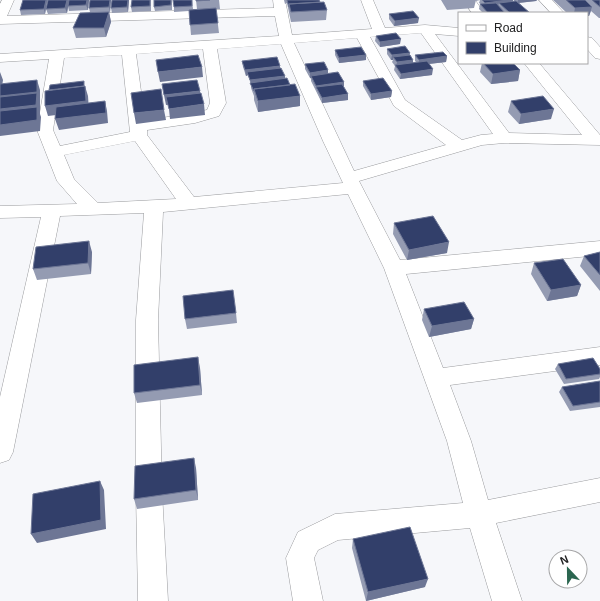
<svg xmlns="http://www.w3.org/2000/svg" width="600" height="601" font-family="Helvetica,sans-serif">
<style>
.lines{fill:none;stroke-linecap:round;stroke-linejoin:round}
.minor-casing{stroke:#9a9b9e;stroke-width:1}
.minor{fill:#fff;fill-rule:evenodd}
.wall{fill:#949bb2}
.shaded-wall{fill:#6d7695}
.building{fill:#323f6a;stroke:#6d7695}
</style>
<rect width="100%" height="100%" fill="#f6f7fa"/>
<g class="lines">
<g class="minor-casing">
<path id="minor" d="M2 0H14L7 16 274 8 273 0H285L292 35 372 29 361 0H373L385 28 425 25 459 28V36L435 34 509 133 582 135 524 63H539L600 135V145L504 143 482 145 359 181 400 260 600 241V255L406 274 443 368 600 347V365L450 385 471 441 488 500 600 478V502L496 523 522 601H492L470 528 338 540 318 550 314 558 323 601H293L286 558 298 532 335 514 463 503 447 441 384 268 348 194 163 212 158 320 162 492 168 601H138L136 492V320L144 213 60 216 13 452 9 460 0 463V397L41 217 0 218V206L77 204 57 181 37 130 49 59 0 62V54L279 36 275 16 0 24V4ZM421 33 493 134 481 135 462 140 405 100 370 37ZM357 38 394 106 446 145 354 171 294 43ZM281 44 323 141 343 183 194 197 147 135V130L195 123 219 116 226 103 217 49ZM203 49 210 103 207 110 145 121 136 54ZM122 55 130 132 60 146 53 130 64 58ZM135 141 176 199 98 203 74 179 64 155Z
M463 0H475L484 13H472Z
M539 0H552L564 13H551Z
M587 37 592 38 600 47V59L595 58 587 49Z"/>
</g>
<use href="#minor" class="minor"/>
</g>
<path class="wall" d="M23 0H89L88 10 69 11 68 7 67 13 48 14 46 9 48 1H47L45 14 21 15 20 10Z
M111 0 110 12H102H109L111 22 106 37 76 38 73 28 90 12 89 8Z
M112 0H129L128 12 112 13 111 8Z
M132 0H151V11L132 12 131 7Z
M172 0V10L155 11 154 7Z
M192 0 193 9H197L196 0H219L220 9H216L219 33 191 35 189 11 174 12V7Z
M284 0H319L320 2 327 10 326 20 291 22 287 3 285 4Z
M441 0H476L474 8 447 10Z
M476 0H513V1H514V0H537L536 1 519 3 530 13H483L479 9 480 4H481L479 3 480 0 476 1Z
M553 0H600V18H599L591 11 589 16 587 13H567Z
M389 14 418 23 394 26 389 19Z
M376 36 400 44 380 47 375 41Z
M387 49 410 55 413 63 416 62 415 61V55L447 56 446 62 429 64 432 75 400 79 394 70 395 66 392 62 393 60H391L387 54Z
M335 50 366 55V60L339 63 335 55Z
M242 61 280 68 285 76V79L300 106 258 112 254 100V96L251 88V85L248 75 246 76 243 67Z
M482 63H513L520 70 518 81 491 84 480 72Z
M305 64 328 70V74L344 82V87L348 100 322 103 311 81V78H310L305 69Z
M363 81 392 91 391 97 371 100 363 86Z
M511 101 551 119 519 124 508 112Z
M394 223 447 253 407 260 393 234Z
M92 252 91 274 37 280 33 269Z
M600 252V291L580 266 584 256Z
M534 263 581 285 577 296 547 301 531 274Z
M424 309 474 319 471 329 429 337 422 320Z
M236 313 237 323 187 329 185 319Z
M558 364 600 369V377L599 379 564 384 555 369Z
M200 368 202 395 137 403 134 393Z
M600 381V407L570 411 559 392 562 387Z
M196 468 198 500 137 509 134 499Z
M353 539 425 587 366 601 352 548Z"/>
<path class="shaded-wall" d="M46 0H47V2L45 14 44 9Z
M67 0H68L69 1 67 13 65 8Z
M87 0H89L88 10 86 5Z
M110 0H111L110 12 109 7Z
M128 0H129L128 12 127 7Z
M508 0H513L512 4 499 3 498 6 484 7 485 3Z
M518 0H537L536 1 517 3Z
M592 7 589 16H587V13H574L575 8Z
M109 12 111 22 106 37 104 28Z
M419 18 418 23 394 26 395 21Z
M401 39 400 44 380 47V42Z
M410 53 409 58 393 57V60H391L392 55Z
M366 55V60L339 63V58Z
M447 56 446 62 419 65V60Z
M413 60V65L396 67 397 62Z
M280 66V71L247 72 248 75 246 76 245 70Z
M202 67 203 77 160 82 158 72Z
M433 69 432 75 400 79 401 74Z
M328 70V75L311 76V78H310V73Z
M520 70 518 81 491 84 493 74Z
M0 72 3 80 1 93H0Z
M285 76V82L251 83 250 80Z
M37 80 40 90V114L41 117 40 131 0 136V96Z
M344 82V87H316V91V86Z
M85 86 88 96 89 111 48 116 45 106Z
M200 91 201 101 166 105 164 95Z
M392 91 391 97 371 100V94Z
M348 94V100L322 103V98Z
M300 96V106L258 112V101Z
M105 101 107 111 108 123 59 130 55 119Z
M204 104 205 115 170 119 169 109Z
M554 109 551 119 519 124 521 114Z
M164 110 166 120 136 124 134 113Z
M89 241 92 252 91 274 88 263Z
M449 242 447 253 407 260 409 250Z
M581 285 577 296 547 301 551 290Z
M474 319 471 329 429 337 432 326Z
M198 357 200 368 202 395 200 385Z
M194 458 196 468 198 500 196 490Z
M100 481 104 490 106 529 37 543 31 534Z
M428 579 425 587 366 601 368 592Z"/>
<path class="building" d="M23 0H46L44 9 20 10Z
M48 0H67L65 8 46 9Z
M69 0H87L86 5 68 6Z
M90 0H110L109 7 89 8Z
M112 0H128L127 7 111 8Z
M132 0H150V6L131 7Z
M154 0H171V5L154 7Z
M173 0H192V6L174 7Z
M196 0H210L196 1Z
M287 0H319L320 2 289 4V7Z
M482 0H508L485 3Z
M566 0H585L592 7 575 8Z
M592 0H600V7Z
M516 1 530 13H510L499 3Z
M324 2 327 10 291 12 289 4Z
M496 3 505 13H488L480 4Z
M216 8 218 23 190 25 189 10Z
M413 11 419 18 395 21 389 14Z
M109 12 104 28H73L80 13Z
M396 33 401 39 380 42 376 36Z
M405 46 410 53 392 55 387 49Z
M361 47 366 55 339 58 335 50Z
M443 52 447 56 419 60 415 55Z
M198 55 202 67 158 72 156 60Z
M410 55 413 60 397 62 393 57Z
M277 57 280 66 245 70 242 61Z
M427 61 433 69 401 74 395 65Z
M324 62 328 70 310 73 305 64Z
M483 63H513L520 70 493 74Z
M281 68 285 76 250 80 247 72Z
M338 72 344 82 316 86 311 76Z
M287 78 290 85 254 89V91L250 83Z
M383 78 392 91 371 94 363 81Z
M37 80V92L0 96V84Z
M197 80 200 91 164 95 162 84Z
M84 81V86L49 90 50 85Z
M295 84 300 96 258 101 254 89Z
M342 84 348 94 322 98 316 87Z
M85 86 86 101 45 106V91Z
M161 89 164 110 134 113 131 93Z
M37 93 36 105 0 109V97Z
M201 93 204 104 169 109 166 97Z
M543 96 554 109 521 114 511 101Z
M105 101 106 113 55 119 56 107Z
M37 107V120L0 125V111Z
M433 216 449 242 409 250 394 223Z
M89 241 88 263 33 269 36 247Z
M600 252V275L584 256Z
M563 259 581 285 551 290 534 263Z
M233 290 236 313 185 319 183 296Z
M464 302 474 319 432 326 424 309Z
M198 357 200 385 134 393V365Z
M593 358 600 369V374L566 379 558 364Z
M600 381V402L573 406 562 387Z
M194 458 196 490 134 499 135 466Z
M100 481 101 520 31 534 33 494Z
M410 527 428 579 368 592 353 539Z"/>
<rect x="458" y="12" width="130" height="52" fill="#ffffff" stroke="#a6a6a7"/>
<rect x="466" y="25" width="20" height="6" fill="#ffffff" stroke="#a6a6a7"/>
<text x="494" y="32" font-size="12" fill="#212122">Road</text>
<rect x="466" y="42" width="20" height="12" fill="#323f6a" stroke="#a6a6a7"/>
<text x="494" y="52" font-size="12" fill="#212122">Building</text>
<g transform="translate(568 569) rotate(338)"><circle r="19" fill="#ffffff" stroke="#a6a6a7"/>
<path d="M0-3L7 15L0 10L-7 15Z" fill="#2b6650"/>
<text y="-6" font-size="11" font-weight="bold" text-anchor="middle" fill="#212122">N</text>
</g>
</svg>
